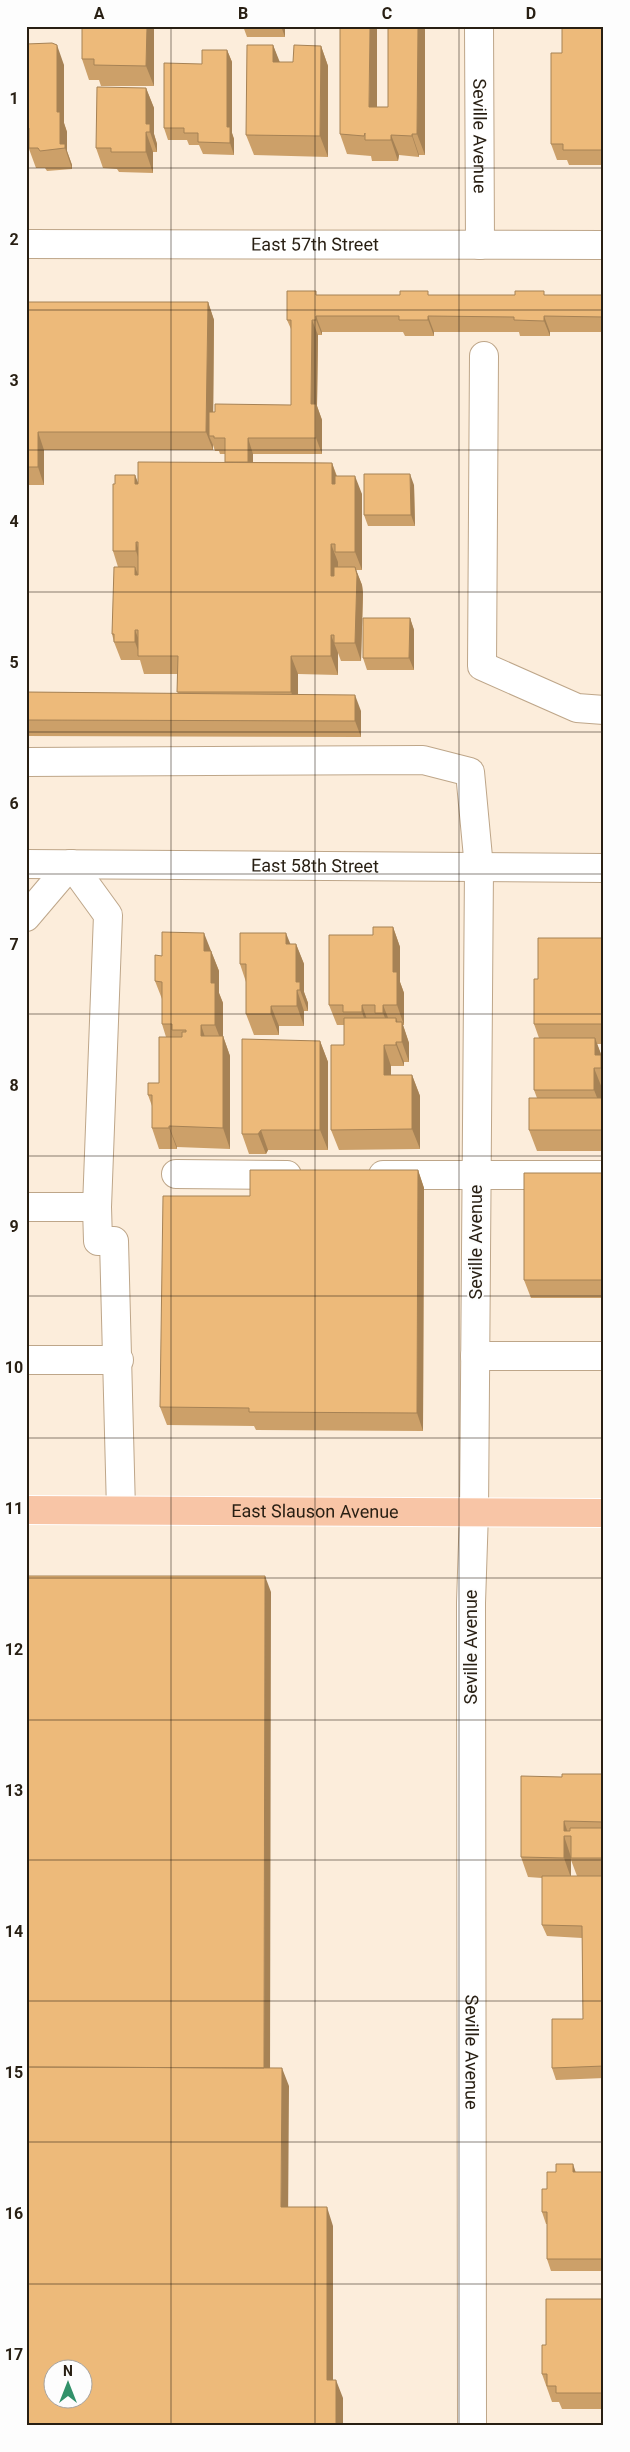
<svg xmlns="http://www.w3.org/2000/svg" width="630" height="2452" font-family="Roboto,sans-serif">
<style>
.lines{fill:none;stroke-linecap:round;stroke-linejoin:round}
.minor-casing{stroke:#bea689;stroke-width:30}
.major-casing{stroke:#fff;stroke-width:30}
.minor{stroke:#fff;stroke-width:28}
.major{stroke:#f8c5a6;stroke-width:28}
.wall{fill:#cca069;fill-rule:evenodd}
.shaded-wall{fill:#a68255}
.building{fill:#edba7a;stroke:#a68255;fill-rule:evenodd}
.grid{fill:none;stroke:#281f13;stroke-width:1;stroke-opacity:0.55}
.labels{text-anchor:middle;stroke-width:4;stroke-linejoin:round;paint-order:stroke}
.street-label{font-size:18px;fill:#281f13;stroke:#fdfdfd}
.neatline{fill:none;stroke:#281f13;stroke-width:2}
.grid-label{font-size:16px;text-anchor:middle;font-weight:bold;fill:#281f13}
</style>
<rect width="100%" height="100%" fill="#fceddb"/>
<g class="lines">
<g class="minor-casing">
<g id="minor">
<path id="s1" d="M479 26 480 245"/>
<path id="s2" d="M26 244 604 245"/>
<path d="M484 356 482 666 577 708 604 710"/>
<path id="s3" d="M26 762 423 760 470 772 479 868 474 1512 471 1603 472 2426"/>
<path id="s4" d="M26 864 604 868"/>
<path d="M71 864 108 915 97 1207"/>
<path d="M26 917 71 864"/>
<path d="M176 1174 287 1175"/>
<path d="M383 1175H604"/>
<path d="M26 1207H97L98 1241H114L121 1510"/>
<path d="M475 1356H604"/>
<path d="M26 1360H119"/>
</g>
</g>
<g class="major-casing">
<g id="major">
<path id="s5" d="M26 1510 604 1513"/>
</g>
</g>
<use href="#minor" class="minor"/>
<use href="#major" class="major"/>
</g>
<path class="wall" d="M33 26H71V29L34 28Z
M243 26H285V37H247Z
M388 26H425V155H419V157L399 155 398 161H372L371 156 347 154 340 134 377 107H388Z
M604 26V165H569L567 160H557L551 144 562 53Z
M154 29V86H101L99 80H89L82 59Z
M26 44 64 65V123L67 132V151L72 165V169L47 171 45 168H36L29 149H26Z
M273 45 279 62H293L321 46 328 66V157L254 155 246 135Z
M227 50 232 62V133L234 139V155L203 154 199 145H189L187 140H168L164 128 202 64Z
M146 88 154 108V134L157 144V152H153V173L119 172 117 169 103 168 96 148Z
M318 295H604V332H550V336H520L519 332H434V336H405L403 332H322V335H318L317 406 322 420V454H253V462L332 463 337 476 362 494V570H356L362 585 363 593 361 661H341L338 653V675L298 674V695L361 711V737L26 736V692L178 694 177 674H144L140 660H121L114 642 112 634 118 567 113 551 115 484 135 475 138 484 225 462V454H220L219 451H215L213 445V450H44V485H26V302H208L214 320 213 412 291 405V329L287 320Z
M414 485 415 526H368L364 515Z
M410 618 414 630V670H367L363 658Z
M393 927 400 947V982L404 993V1025H403L409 1043V1062H404V1066H391V1075H412L420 1096V1149L339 1150 331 1130 344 1045V1025H337L329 1005 373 935Z
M604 938V1044H597L604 1062V1088H602V1098H604V1151H537L529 1130 537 1098 534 1090 539 1038 534 1024 538 979Z
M290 944H296L304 964V992L308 1003V1011H304V1026H279V1035H254L246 1014V982L240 964Z
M211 951 219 971V993L223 1003V1036L230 1056V1149L177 1147V1149H159L152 1128V1106L148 1095 159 1083 166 1037 162 1024V999L155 981 162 956Z
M320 1041 328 1062V1150H268L266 1154H249L242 1134Z
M418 1170 424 1188 423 1431 256 1430 254 1426 167 1425 160 1407 250 1196Z
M604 1173V1298H531L524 1280Z
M604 1774V2078L556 2080 552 2068 583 2019 582 1938 547 1936 542 1925V1878L528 1877 521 1857 562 1777ZM571 1860 577 1876H571Z
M576 2172H604V2271H551L547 2259V2224H546L542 2212 547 2189Z
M604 2299V2409H562L559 2402H552L542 2374 546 2345Z"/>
<path class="shaded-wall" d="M147 26H154V86L146 66Z
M281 26H285V37Z
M370 26H377V128L369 107Z
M418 26H425V155L417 134Z
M57 45 64 65V123L67 132V151L72 165V169L65 148 60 144 57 112Z
M273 45 281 65 273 62Z
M321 46 328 66V157L320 136Z
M227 50 232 62V133L234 139V155L230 143 227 127Z
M146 88 154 108V134L157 144V152L150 132 146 124Z
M146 132 153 152V173L146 152Z
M412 134 419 155V157L412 136Z
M391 135 399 155 398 161 391 140Z
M208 302 214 320 213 436H209L213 445V450L206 432Z
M316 316 322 332V335L316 320Z
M428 316 434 332V336L428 320Z
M544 316 550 332V336L544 321Z
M312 320 318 335 317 406 322 420V454L316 438 311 404Z
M38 432 44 450V485L38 467Z
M248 438 253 454V479L248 463Z
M332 463 338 481V502L332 484Z
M410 474 414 485 415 526 411 515Z
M135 475 142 493 135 484Z
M355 476 362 494V570L355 552Z
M136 542 142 560V569L136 551Z
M331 544 338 562V594L331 576Z
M135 567 142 585 135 575Z
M355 567 362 585 363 593 361 661 355 643Z
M410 618 414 630V670L409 658Z
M135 630 142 648 140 656 135 642Z
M331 635 338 653V675L331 656Z
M291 656 298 674V710L291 692Z
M355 695 361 711V737L355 721Z
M393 927 400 947V982L404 993V1025L397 1005 393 972Z
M204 933 219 971V993L223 1003V1046L215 1025 211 983 204 951Z
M286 933 294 953 286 944Z
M296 944 304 964V992L308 1003V1011L300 990 296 982Z
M297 990 304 1011V1026L297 1006Z
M362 1005 369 1025V1033L362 1012Z
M383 1005 391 1025V1033L383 1013Z
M271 1006 279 1026V1035L271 1014Z
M396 1018 402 1034V1022L409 1043V1062L402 1042 396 1022Z
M201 1025 208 1046 201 1036Z
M223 1036 230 1056V1149L223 1128Z
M595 1038 604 1062V1075L595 1055Z
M320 1041 328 1062V1150L320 1130Z
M396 1042 404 1062V1066L396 1045Z
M384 1045 391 1066V1096L384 1075Z
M594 1068 602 1088V1110L594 1090Z
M412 1075 420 1096V1149L412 1129Z
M169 1126 177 1147V1149L169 1128Z
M261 1130 268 1150 266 1154 258 1134Z
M418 1170 424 1188 423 1431 417 1413Z
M265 1576 271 1592 270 2086 264 2070Z
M564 1821 569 1836 564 1831Z
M564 1836 571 1857V1878L564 1858Z
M282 2068 289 2086 288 2226 281 2207Z
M573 2164 577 2176 573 2172Z
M327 2207 333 2226V2398L327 2380Z
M336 2380 343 2398V2426H336Z"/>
<path class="building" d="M82 26H147L146 66 94 65V59H82Z
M340 26H370L369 107H388V26H418L417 134H412V136L391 135V140H365V133L364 136 340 134Z
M562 26H604V150H563V144H551V53H562Z
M52 43 57 45V112H60V144H65V148L40 151 38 148H29V128H26V44Z
M247 45H273V62H293L294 45 321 46 320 136 246 135Z
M202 50H227V127H230V143L198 142V133H184V128H164V63L202 64Z
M97 87 146 88V124H150V132H146V152H111V148H96Z
M287 291H316V295H400V291H428V295H515V291H544V295H604V317L544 316V321L514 320V317L428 316V320H399V316H316V320H312L311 404H316V438H248V462H225V438H214V436H209V412H215V404L291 405V320H287Z
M26 302H208L206 432H38V467H26Z
M138 462 332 463V484H335V476H355V552H335V544H331V576H334V567H355L357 575 355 643H334V635H331V656H291V692H177L178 656H138V630H135V642H114V634H112L114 567H135V575H138V542H136V551H113V484H115V475H135V484H138Z
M364 474H410L411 515H364Z
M363 618H410L409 658H363Z
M26 692 355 695V721L26 720Z
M373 927H393V972H397V1005H383V1013H375V1005H362V1012H343V1005H329V935H373Z
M162 932 204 933V951H211V983H215V1025H201V1036H223V1128L169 1126V1128H152V1095H148V1083H159V1037H182V1032H186V1030H172V1024H162V982L155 981V955L162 956Z
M240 933H286V944H296V982H300V990H297V1006H271V1014H246V964H240Z
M538 938H604V1024H534V979H538Z
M344 1018H396V1022H402V1042H396V1045H384V1075H412V1129L331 1130V1045H344Z
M534 1038H595V1055H601V1068H594V1090H534Z
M242 1039 320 1041V1130H261L258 1134H242Z
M529 1098H604V1130H529Z
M250 1170H418L417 1413 249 1412V1408L160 1407 163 1196H250Z
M524 1173H604V1280H524Z
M26 1576H265L264 2068 26 2067Z
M562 1774H604V1822L564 1821V1831H570V1828H604V1858H571V1836H564V1858L521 1857V1776L562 1777Z
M542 1876H604V2066L552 2068V2019H583L582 1926 542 1925Z
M26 2067 282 2068 281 2207H327V2380H336V2426H26ZM52 2370H82V2400H52Z
M556 2164H573V2172H604V2259H547V2212H542V2189H547V2172H556Z
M546 2299H604V2393H556V2386H547V2374H542V2345H546Z"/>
<path class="grid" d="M171 26V2426M315 26V2426M459 26V2426M26 168H604M26 310H604M26 450H604M26 592H604M26 732H604M26 874H604M26 1014H604M26 1156H604M26 1296H604M26 1438H604M26 1578H604M26 1720H604M26 1860H604M26 2001H604M26 2142H604M26 2284H604"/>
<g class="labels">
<g class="street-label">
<text dy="6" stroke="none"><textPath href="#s1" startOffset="110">Seville Avenue</textPath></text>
<text dy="6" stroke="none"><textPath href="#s2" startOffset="289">East 57th Street</textPath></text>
<text dy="6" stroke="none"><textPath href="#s4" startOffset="289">East 58th Street</textPath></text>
<text transform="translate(476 1242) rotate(-90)" y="6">Seville Avenue</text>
<text dy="6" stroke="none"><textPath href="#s5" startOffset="289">East Slauson Avenue</textPath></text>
<text transform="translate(471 1647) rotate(-90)" y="6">Seville Avenue</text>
<text dy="6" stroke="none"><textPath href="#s3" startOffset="1726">Seville Avenue</textPath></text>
</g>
</g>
<rect width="630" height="2452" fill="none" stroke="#fdfdfd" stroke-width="55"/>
<g transform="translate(68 2384)"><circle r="24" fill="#fdfdfd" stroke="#a8a49f"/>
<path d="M0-4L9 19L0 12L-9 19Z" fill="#32916a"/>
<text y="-8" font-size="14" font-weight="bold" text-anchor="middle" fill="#281f13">N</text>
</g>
<rect x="28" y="28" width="574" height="2396" class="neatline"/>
<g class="grid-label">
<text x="99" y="19">A</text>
<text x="243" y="19">B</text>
<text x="387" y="19">C</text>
<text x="531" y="19">D</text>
<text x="14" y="104">1</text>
<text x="14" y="245">2</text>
<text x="14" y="386">3</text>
<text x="14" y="527">4</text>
<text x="14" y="668">5</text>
<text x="14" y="809">6</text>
<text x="14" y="950">7</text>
<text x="14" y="1091">8</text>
<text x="14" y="1232">9</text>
<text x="14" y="1373">10</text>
<text x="14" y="1514">11</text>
<text x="14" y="1655">12</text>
<text x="14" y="1796">13</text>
<text x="14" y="1937">14</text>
<text x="14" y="2078">15</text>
<text x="14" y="2219">16</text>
<text x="14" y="2360">17</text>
</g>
</svg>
